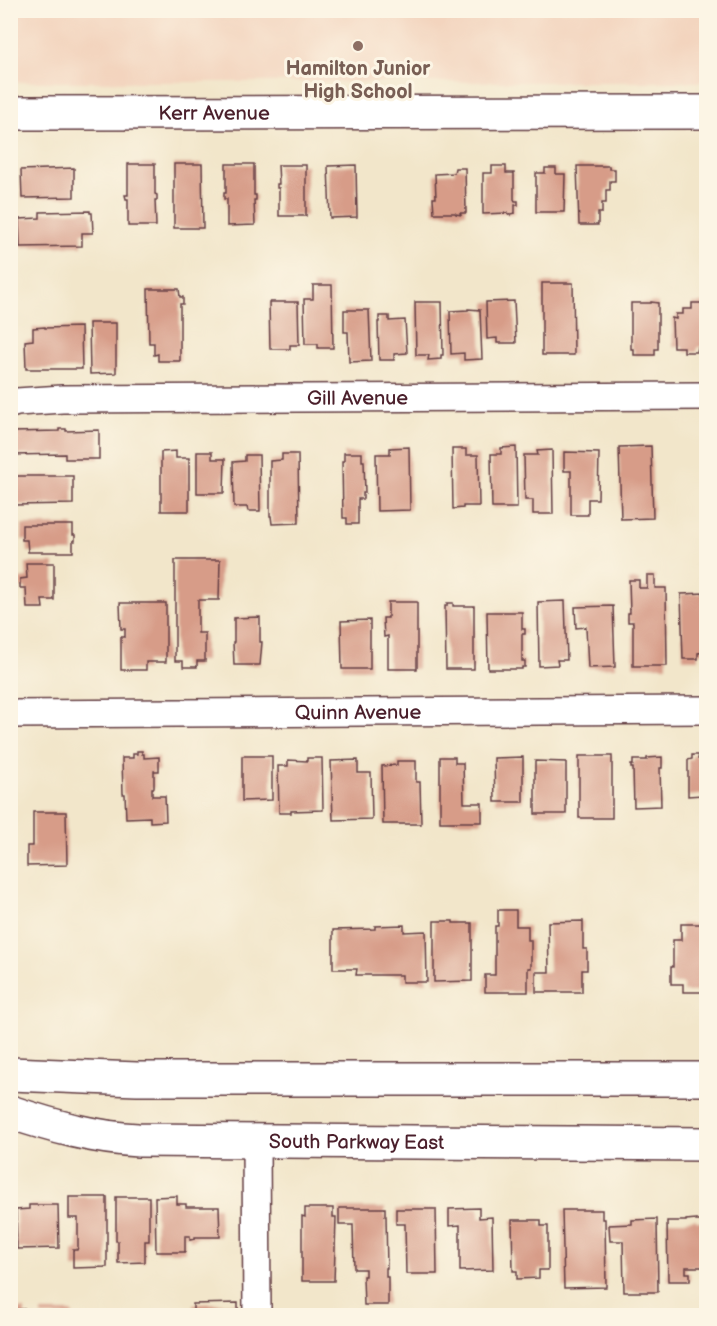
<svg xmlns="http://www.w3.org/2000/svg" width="717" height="1326" font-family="'Balsamiq Sans',sans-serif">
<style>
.built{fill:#f3d4be}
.building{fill:#d79c88}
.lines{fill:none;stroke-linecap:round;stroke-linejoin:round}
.street-casing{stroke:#633d43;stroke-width:30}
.secondary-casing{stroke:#633d43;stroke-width:36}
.primary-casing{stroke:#633d43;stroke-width:36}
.street{stroke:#fff;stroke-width:27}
.secondary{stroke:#fff;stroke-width:33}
.primary{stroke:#fff;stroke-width:33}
.education-dot{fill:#8d6e63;stroke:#fcf5e5;stroke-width:2}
.labels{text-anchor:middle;stroke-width:6;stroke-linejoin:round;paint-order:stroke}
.education-label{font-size:20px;font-weight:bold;fill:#785e54;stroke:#fcf5e5}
.street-label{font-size:20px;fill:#4a1f2b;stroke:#fcf5e5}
</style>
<rect width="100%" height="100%" fill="#fcf5e5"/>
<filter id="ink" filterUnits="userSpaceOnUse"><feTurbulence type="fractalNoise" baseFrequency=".0167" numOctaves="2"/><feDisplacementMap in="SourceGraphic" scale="12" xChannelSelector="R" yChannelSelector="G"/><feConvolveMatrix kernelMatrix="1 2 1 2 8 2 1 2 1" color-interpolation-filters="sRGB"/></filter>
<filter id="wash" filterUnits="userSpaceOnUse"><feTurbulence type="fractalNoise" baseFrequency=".008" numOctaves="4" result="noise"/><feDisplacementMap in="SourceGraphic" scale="24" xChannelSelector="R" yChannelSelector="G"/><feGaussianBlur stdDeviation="1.35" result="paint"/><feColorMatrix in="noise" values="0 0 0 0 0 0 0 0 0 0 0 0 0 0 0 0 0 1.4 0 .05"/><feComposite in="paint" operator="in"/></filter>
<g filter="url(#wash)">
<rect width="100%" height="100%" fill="#f2e6ca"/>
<path class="built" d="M11 10 706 11V82H11Z"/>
<g id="blocks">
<path class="building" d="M128 164H155V194L157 195V200H155L156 226H128V199H126L125 195H128Z
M174 164H202L203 228H174Z
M226 164H254V195H256V200H254L255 225 227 226V199H224V193H226Z
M278 165H306V216H279V188H277V184H279Z
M356 165 357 217 330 218 328 166Z
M492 166H506V173H514V199L515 201H518V205H515V213L510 214V215L507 213 483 214V173H492Z
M577 166H609V169H615V181H610V190H606V203H602V213H598V225H579Z
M74 168V197L22 198 21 170Z
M455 168H465L466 213H460L461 215 456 214 455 213H434L433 198H436L435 174 454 173Z
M545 168H556V174H565L564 212H536V173H545Z
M90 211V213H92L93 233H82V246L20 247 19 219 40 218V212Z
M542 283H573L574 355H542Z
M313 285H332L333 348H318V344H305L304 299H313Z
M148 289H179L180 297H183V304H180V361H158V354L154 355V343H149Z
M514 301 516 343H497V338L487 339 486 302Z
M269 302H298L299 345H290V349H270Z
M415 302H442L443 355H441V359L428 360 429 355H416Z
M651 302 658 303V349H655V355H634V349H631V303H651Z
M692 303H706V347H698L697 352H684V347H673L672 318 676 319V314H683V309H692Z
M468 309 480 310 482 359 464 360V353L451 354 450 311 468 310Z
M344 310H369L371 361 349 362 348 332H344Z
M379 316H389V321L405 320 407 353 394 354V360H379L378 322H379Z
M89 323H116V373L90 374Z
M45 327V328L81 327 82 369H26L25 341 33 340V328Z
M59 429H66V431L99 430V459H65V454L11 455 12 432 59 431Z
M651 446 653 518 621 519 619 447Z
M409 447 410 510 377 511 376 454H390V448Z
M516 447 517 508H492L491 454H501V448Z
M452 449H466V455H478L479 506H463V508L453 509Z
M552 450 553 514H533V500H525L524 455H538L537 451Z
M176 451V458H189V511H161V452Z
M197 452H212V459H225L224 493H197Z
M564 452 599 453 598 499H588V515H571V471H564Z
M344 453H362V461H364L365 493H363V499H358V524H347V518H343L342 461H344Z
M282 454H298L299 523 272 524 271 516H270V461L282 460Z
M245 455H259L260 511H248L247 507H234L233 462 245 461Z
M13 476H73V504L13 505Z
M22 525H73V535H75V541H73V552H28L27 540H22Z
M175 560H220L219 600H198V633H205V661H197V667H183V661H175Z
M26 563H54V600H42L43 608H27L26 588H20V579L27 578Z
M647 575H655V588H666L667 666H633V622H628V613H630L629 580H639V588H647Z
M706 593V652L698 653V659H683L681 594Z
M565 601 567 660H557L558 665 539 666 538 602Z
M388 602H417V669H388V636L384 637 383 618H388Z
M120 603H166V662H146V670H121V637H125V629H121Z
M447 603H453V606H474V669H446L445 606H447Z
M613 606 615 667 588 668 586 627 576 628 575 607Z
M487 612H522V629H525V634H522V661H525V667H522V669H488Z
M260 617V642H262L260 665H234L233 642H234V618Z
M370 620V669H342L341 621Z
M137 751H142V754H144V758L159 757V771H154V788H152V796H165L166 821 150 822V817L126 818 125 794H123L122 758H133V754H137Z
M692 755H699L698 759H700V755H706V798H702V795L688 796V760L692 759Z
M242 756H272V800L242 801Z
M579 756H612V818H579Z
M440 757H455V763H463L464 803H482V822H440Z
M523 757V802H495L494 758Z
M662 757V768H660L661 806 634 807 633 768H631V765H633V760H647V758Z
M307 758H322L323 810 291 811V813H279L278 766H288V760L307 761Z
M358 760V773H371L372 819 333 820 331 761Z
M397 761H416V782H420L421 824H383L382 766 397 765Z
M535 761 566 762V814H535Z
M33 812H66L67 865 27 866V846H33Z
M498 910H516V926H528V940H531V968H528V992H485V975H495V926H498Z
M434 921H453V923H472V981L434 982Z
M583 921V949H587V970H582V992H536V972H549L548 922Z
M681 924H704V992H683V984H671V967H673V940H681Z
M404 925V932L426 931 427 982H402V975H356L357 969H333V930L375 929V926Z
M177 1196V1204H186V1207H219L220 1237H195V1239L190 1240V1236H185V1252H156L155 1197Z
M69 1197H107V1267L73 1268V1250H77L78 1247V1218H69Z
M116 1197H149V1241H145V1262L118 1263V1241H116Z
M29 1205H58L59 1248 17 1249 16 1210 29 1209Z
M305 1208H333V1217H336L334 1281H302V1216L305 1217Z
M339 1208H385V1216H386L387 1268H386V1277H388V1305H364L363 1276H365V1269H354L353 1225H339Z
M479 1208V1218L492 1217 493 1270 460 1271V1225L449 1226V1209Z
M396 1209H436L437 1274H406L405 1224H396Z
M562 1210H602V1219H605L606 1287 564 1288Z
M657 1219 658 1292H624L623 1241H610L609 1225 632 1224V1220Z
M696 1219V1221H706V1267H686V1273H690V1281H668L667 1221H686V1220Z
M512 1220H541V1226H548V1270H539V1278L517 1279V1271H513Z
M238 1303V1316H188V1313L193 1312V1304Z
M25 1309V1316H10V1310Z
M41 1312H72L73 1316H41Z"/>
</g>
</g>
<g filter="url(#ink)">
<use href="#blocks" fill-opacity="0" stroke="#633d43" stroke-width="1.5"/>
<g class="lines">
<g class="street-casing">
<g id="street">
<path id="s1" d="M10 404 17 402 62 399 706 396"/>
<path id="s2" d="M10 714 706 710"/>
<path d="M256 1141 257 1316"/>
</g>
</g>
<g class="secondary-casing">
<g id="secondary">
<path id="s3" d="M10 113 706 112"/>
</g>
</g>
<g class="primary-casing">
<g id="primary">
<path d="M10 1074 137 1079H706"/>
<path id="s4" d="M10 1112C52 1126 94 1138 138 1140L706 1144"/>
</g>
</g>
<use href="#street" class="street"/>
<use href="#secondary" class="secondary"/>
<use href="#primary" class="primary"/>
</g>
</g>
<circle class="education-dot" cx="358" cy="46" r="6"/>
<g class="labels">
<g class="education-label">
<text x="358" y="75">Hamilton Junior<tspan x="358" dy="23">High School</tspan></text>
</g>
<g class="street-label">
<text dy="7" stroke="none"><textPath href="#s3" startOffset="204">Kerr Avenue</textPath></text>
<text dy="7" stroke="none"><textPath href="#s1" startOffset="348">Gill Avenue</textPath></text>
<text dy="7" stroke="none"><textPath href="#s2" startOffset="348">Quinn Avenue</textPath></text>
<text dy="7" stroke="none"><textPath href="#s4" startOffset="350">South Parkway East</textPath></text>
</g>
</g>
<rect width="717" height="1326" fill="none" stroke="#fcf5e5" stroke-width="36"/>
</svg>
